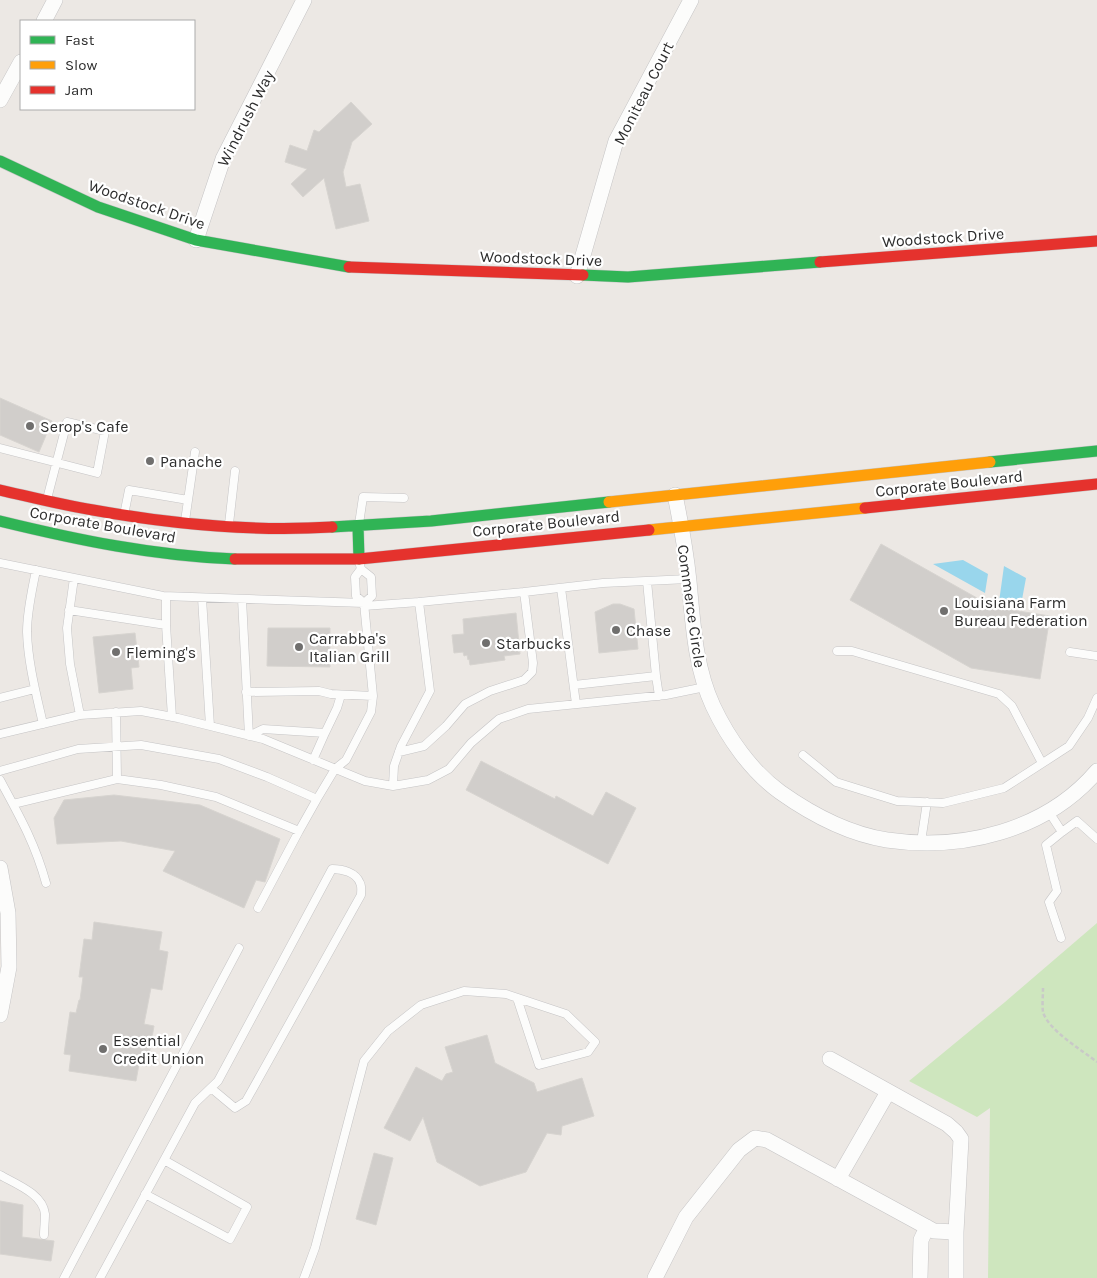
<svg xmlns="http://www.w3.org/2000/svg" width="1097" height="1278" font-family="Karla,sans-serif">
<style>
.green{fill:#cee6be}
.water{fill:#99d6ec}
.building{fill:#d1cecb;stroke:#d7d4d0}
.lines{fill:none;stroke-linecap:round;stroke-linejoin:round}
.lane-casing{stroke:#c5c4c5;stroke-width:9}
.street-casing{stroke:#c5c4c5;stroke-width:16}
.fast-casing{stroke:#c5c4c5;stroke-width:12}
.slow-casing{stroke:#c5c4c5;stroke-width:12}
.jam-casing{stroke:#c5c4c5;stroke-width:12}
.path{stroke:#c9c9c8;stroke-width:2.5;stroke-dasharray:4 2.5;stroke-linecap:butt}
.lane{stroke:#fcfcfb;stroke-width:8}
.street{stroke:#fcfcfb;stroke-width:15}
.fast{stroke:#30b455;stroke-width:11}
.slow{stroke:#ff9f0a;stroke-width:11}
.jam{stroke:#e5322d;stroke-width:11}
.poi-dot{fill:#706f6e;stroke:#fff;stroke-width:2}
.labels{text-anchor:middle;stroke-width:4.5;stroke-linejoin:round;paint-order:stroke}
.street-label{font-size:16px;fill:#2e2e2e;stroke:#fff}
.poi-label{font-size:16px;fill:#2e2e2e;stroke:#fff;text-anchor:start}
</style>
<rect width="100%" height="100%" fill="#ece8e4"/>
<path class="green" d="M1097 923V1278H988L990 1108 977 1117 909 1081 1005 1002Z"/>
<path class="water" d="M963 560 988 574 985 593 933 564Z
M1004 566 1026 578 1021 605 999 602Z"/>
<path class="building" d="M351 102 372 124 352 142 343 172 346 187 360 184 369 221 336 229 324 178 303 197 291 184 307 169 285 162 290 145 307 151 314 130 319 132Z
M0 398 52 421 39 452 0 435Z
M881 544 993 607 1050 616 1040 679 971 668 850 600Z
M613 604H620L634 609 638 649 599 653 595 612Z
M516 613 520 654 504 656 505 660 470 665 469 659 468 660 467 655 464 656 463 652 454 653 452 635 464 634 463 619Z
M268 628H330V667L267 666Z
M135 633 139 667 131 668 133 689 99 693 93 637Z
M481 761 555 799 556 796 593 816 606 792 636 808 608 864 466 790Z
M114 795 200 805 280 839 265 882 256 880 244 908 163 871 175 851 121 841 57 844 54 818 64 800Z
M94 922 162 932 159 950 168 952 162 990 151 988 144 1024 154 1026 147 1066 139 1064 136 1081 69 1071 71 1055 64 1054 70 1012 76 1013 79 1000H80L83 977H79L84 939 92 940Z
M487 1035 495 1063 534 1083 537 1092 582 1078 594 1116 562 1126 561 1135 547 1133 526 1172 480 1186 437 1162 423 1117 410 1141 384 1128 416 1067 442 1081 446 1074 453 1072 445 1047Z
M374 1153 393 1158 376 1225 356 1219Z
M0 1201 23 1205 22 1237 54 1241 51 1261 0 1254Z"/>
<g class="lines">
<g class="lane-casing">
<path id="lane" d="M0 448 97 473 105 431 67 422 47 499
M124 515 129 490 188 500
M185 521 195 452
M229 524 235 471
M359 524 363 497 404 498
M359 561 361 569 371 577 372 596 364 603 356 596 355 577 361 569
M0 563 163 596 364 603 373 696 371 712 346 760 335 769 317 799 267 777 219 759 141 745 78 749 0 771
M36 570C32 591 27 611 27 632 28 663 36 693 43 724
M74 578 67 628 70 664 80 715
M647 581 656 676
M561 588 576 704
M524 592 603 583 688 579
M202 598 210 726
M242 599 249 736 263 729 325 733 313 760
M364 606 419 602 430 691 401 746 394 766 393 786
M69 610 166 625V597
M166 625 172 717
M837 651H852L999 694 1012 706 1042 763
M1070 652 1097 656
M574 685 656 676 659 696
M246 692 319 691 331 694 373 696
M0 698 35 689
M325 733 337 708 341 695
M0 734 80 715 141 711 178 718 263 739 365 781 393 786 428 780 449 769 471 743 499 719 528 709 666 695 705 687
M399 752 424 746 446 726 465 704 490 691 524 680 532 672 533 663 524 592 419 602
M803 755 836 782 897 801 943 803 1004 788 1069 746 1088 718 1097 698
M117 779 161 785 216 797 299 831 317 799
M0 780C19 815 35 843 46 883
M13 804 117 779 116 712
M1049 812 1062 832 1046 845 1057 891 1049 902 1061 938
M1062 832 1077 821 1097 839
M921 842 927 802
M258 908 299 831
M0 1175C16 1184 43 1194 45 1214 45 1221 44 1228 44 1235
M145 1194 230 1239 247 1207 164 1160
M64 1278 239 948
M100 1278 195 1103 218 1081 332 869C342 869 356 872 360 883 362 886 361 892 361 895L246 1101 235 1108 211 1088
M304 1278 315 1248 364 1061 388 1031 421 1005 464 991 506 994 566 1014 595 1042 588 1052 539 1065 517 998"/>
</g>
<g class="street-casing">
<path id="street" d="M44 21 55 0
M0 100 21 62
M196 240 223 159 304 0
M577 276 616 141 691 0
M675 495C681 524 686 552 689 581 693 624 695 667 713 706 728 738 751 771 780 792 811 814 849 834 887 840 962 851 1046 831 1097 771
M0 868 8 913 9 967 0 1015
M830 1059 947 1124 956 1132 961 1139 956 1232
M838 1179 888 1092
M655 1278 686 1217 739 1150 755 1138 767 1140 934 1231 956 1232V1278
M920 1278 921 1240 927 1227"/>
</g>
<g class="fast-casing">
<path id="fast" d="M0 161 98 207 196 240 349 267
M583 275 628 277 820 262
M990 462 1097 451
M0 521C78 540 155 556 235 559
M358 526 359 559
M332 527 431 521 609 502"/>
</g>
<g class="slow-casing">
<path id="slow" d="M609 502 990 462
M649 530 865 508"/>
</g>
<g class="jam-casing">
<path id="jam" d="M820 262 1097 241
M349 267 583 275
M0 490C31 497 62 505 93 510 171 524 252 532 332 527
M865 508 1097 484
M235 559H359L649 530"/>
</g>
<path class="path" d="M1043 988C1043 995 1042 1005 1043 1012 1048 1030 1083 1051 1097 1062"/>
<use href="#lane" class="lane"/>
<use href="#street" class="street"/>
<use href="#fast" class="fast"/>
<use href="#slow" class="slow"/>
<use href="#jam" class="jam"/>
</g>
<g class="poi-dot">
<circle cx="30" cy="426" r="5"/>
<circle cx="150" cy="461" r="5"/>
<circle cx="944" cy="611" r="5"/>
<circle cx="616" cy="630" r="5"/>
<circle cx="486" cy="643" r="5"/>
<circle cx="299" cy="647" r="5"/>
<circle cx="116" cy="652" r="5"/>
<circle cx="103" cy="1049" r="5"/>
</g>
<g class="labels">
<g class="street-label">
<text transform="translate(643 93) rotate(-63)" y="6">Moniteau Court</text>
<text transform="translate(245 118) rotate(-63)" y="6">Windrush Way</text>
<text transform="translate(147 204) rotate(19)" y="6">Woodstock Drive</text>
<text transform="translate(943 237) rotate(-4)" y="6">Woodstock Drive</text>
<text transform="translate(541 258) rotate(2)" y="6">Woodstock Drive</text>
<text transform="translate(949 483) rotate(-6)" y="6">Corporate Boulevard</text>
<text transform="translate(546 523) rotate(-6)" y="6">Corporate Boulevard</text>
<text transform="translate(103 524) rotate(10)" y="6">Corporate Boulevard</text>
<text transform="translate(692 606) rotate(82)" y="6">Commerce Circle</text>
</g>
<g class="poi-label">
<text x="40" y="432">Serop's Cafe</text>
<text x="160" y="467">Panache</text>
<text x="954" y="608">Louisiana Farm<tspan x="954" dy="18">Bureau Federation</tspan></text>
<text x="626" y="636">Chase</text>
<text x="309" y="644">Carrabba's<tspan x="309" dy="18">Italian Grill</tspan></text>
<text x="496" y="649">Starbucks</text>
<text x="126" y="658">Fleming's</text>
<text x="113" y="1046">Essential<tspan x="113" dy="18">Credit Union</tspan></text>
</g>
</g>
<rect x="20" y="20" width="175" height="90" fill="#ffffff" stroke="#ababab"/>
<rect x="30" y="36" width="25" height="8" fill="#30b455" stroke="#ababab"/>
<text x="65" y="45" font-size="15" fill="#2e2e2e">Fast</text>
<rect x="30" y="61" width="25" height="8" fill="#ff9f0a" stroke="#ababab"/>
<text x="65" y="70" font-size="15" fill="#2e2e2e">Slow</text>
<rect x="30" y="86" width="25" height="8" fill="#e5322d" stroke="#ababab"/>
<text x="65" y="95" font-size="15" fill="#2e2e2e">Jam</text>
</svg>
